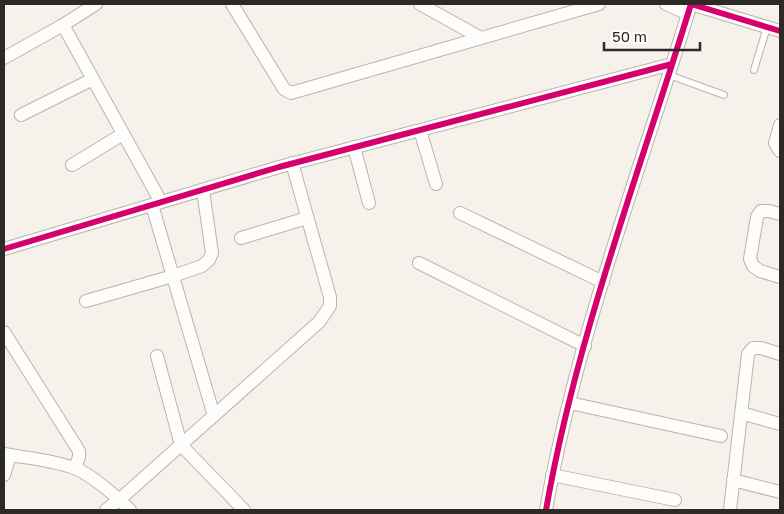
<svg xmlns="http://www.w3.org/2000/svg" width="784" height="514" font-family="'Golos Text',sans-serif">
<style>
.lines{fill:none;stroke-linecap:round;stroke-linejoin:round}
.service-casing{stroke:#b8b4b0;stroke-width:8}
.minor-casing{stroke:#b8b4b0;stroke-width:14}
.service{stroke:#fefdfc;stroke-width:6}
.minor{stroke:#fefdfc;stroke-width:12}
.cycleway-casing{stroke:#fff;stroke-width:9}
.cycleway{stroke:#d6006c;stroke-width:6}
</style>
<rect width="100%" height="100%" fill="#f6f1eb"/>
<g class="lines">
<g class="service-casing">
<path id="service" d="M754 70 767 27
M669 75 724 95"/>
</g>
<g class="minor-casing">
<path id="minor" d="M96 4 63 25 161 202
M232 4 284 89 291 93 599 4
M420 4 481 38
M666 4 688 14
M4 58 63 25
M21 115 93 79
M780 125 775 143 780 151
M420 130 436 184
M354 147 369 203
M72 165 123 134
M152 205 214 416
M460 213 603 282
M780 214 769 211H761L757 217 750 259 753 266 760 271 780 277
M241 238 307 218
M4 249 279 167 672 64
M419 263 585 346
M86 301 173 276 202 266 209 260 212 253 203 190
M4 332 79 451V457L75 468
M157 356 181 445 244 510
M570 403 721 436
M741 413 780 424
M4 454C27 458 52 460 74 468 91 474 117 497 130 510
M4 475 10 455
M552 475 675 500
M733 480 780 492
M106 510 119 500 319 322 330 306V297L292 163
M546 510C576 338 640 171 691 4L780 31
M730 510 748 354 753 348H761L780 354"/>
</g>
<use href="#service" class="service"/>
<use href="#minor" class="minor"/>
<g class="cycleway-casing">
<path id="cycleway" d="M4 249 279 167 672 64
M546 510C576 338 640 171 691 4L780 31"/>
</g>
<use href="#cycleway" class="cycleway"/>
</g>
<rect width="784" height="514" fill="none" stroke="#2d2a26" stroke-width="10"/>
<path d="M604 42v8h96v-8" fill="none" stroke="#2d2a26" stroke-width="2.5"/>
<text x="612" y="42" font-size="15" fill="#2d2a26" stroke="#ffffff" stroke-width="4" paint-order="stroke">50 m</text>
</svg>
